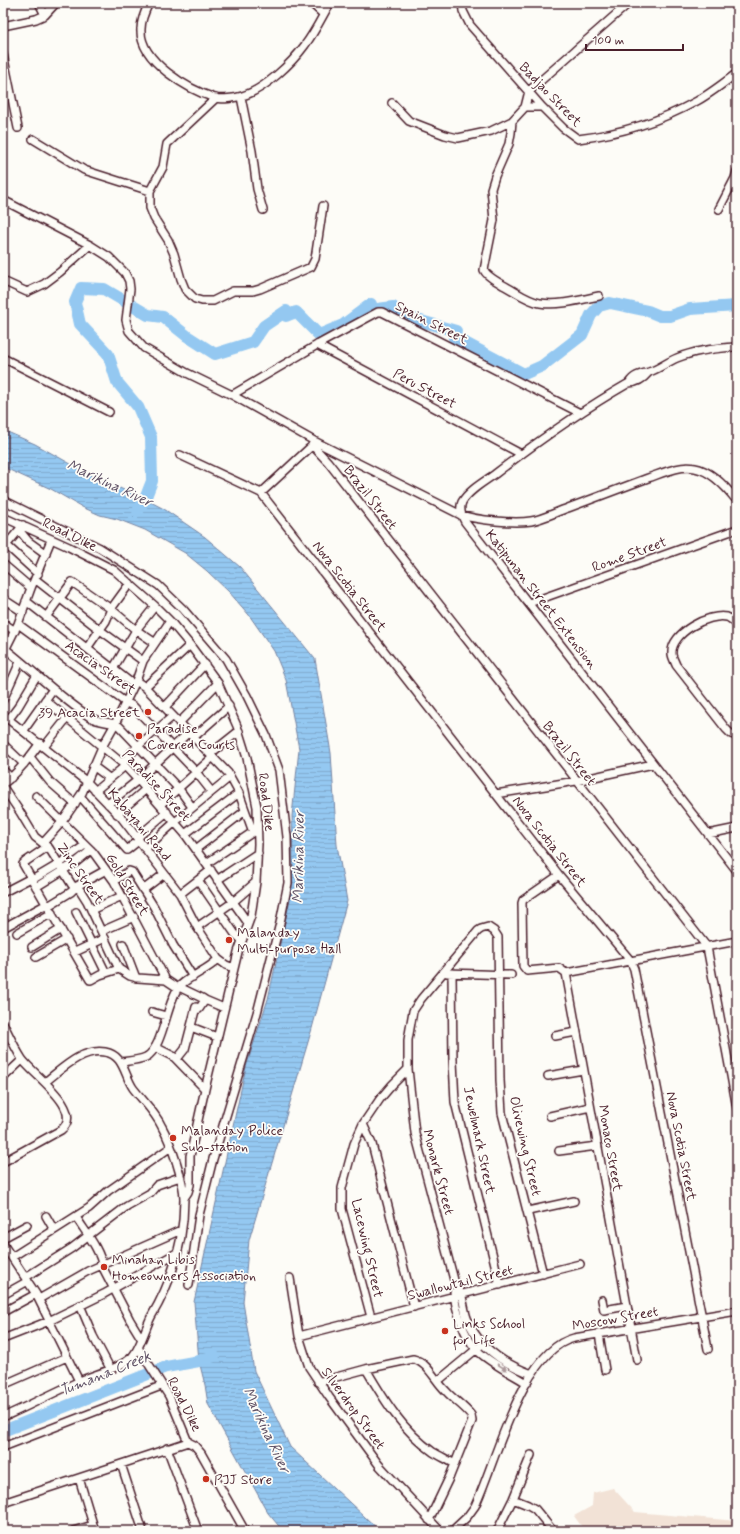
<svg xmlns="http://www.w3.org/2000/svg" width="740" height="1534" font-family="Mynerve,sans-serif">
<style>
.built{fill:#f2e2d6}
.water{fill:url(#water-rules);stroke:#7684a2}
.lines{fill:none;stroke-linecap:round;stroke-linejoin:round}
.river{stroke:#94c8f1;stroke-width:12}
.minor-casing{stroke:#4a1f2b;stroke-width:10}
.minor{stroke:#fdfcf7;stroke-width:7}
.oneway{fill:#ac999b}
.poi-dot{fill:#c8321e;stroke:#fdfcf7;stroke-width:1.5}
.labels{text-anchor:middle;stroke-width:3.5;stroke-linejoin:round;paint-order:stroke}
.street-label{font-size:14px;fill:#4a1f2b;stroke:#fdfcf7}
.poi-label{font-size:14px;fill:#4a1f2b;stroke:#fdfcf7;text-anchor:start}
.water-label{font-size:15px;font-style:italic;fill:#605266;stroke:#fdfcf7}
</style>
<defs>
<pattern id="water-rules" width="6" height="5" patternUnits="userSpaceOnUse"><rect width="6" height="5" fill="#94c8f1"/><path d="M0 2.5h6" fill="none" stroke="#81abcf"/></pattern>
</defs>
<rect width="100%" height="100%" fill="#fdfcf7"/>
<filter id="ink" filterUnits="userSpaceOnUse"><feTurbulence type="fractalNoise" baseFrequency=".025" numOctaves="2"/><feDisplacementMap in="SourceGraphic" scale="8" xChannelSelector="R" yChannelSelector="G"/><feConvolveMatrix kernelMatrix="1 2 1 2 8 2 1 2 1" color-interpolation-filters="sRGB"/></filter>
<g filter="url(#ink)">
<path class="built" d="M613 1488 635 1512 737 1521V1531H585L574 1516 592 1506 593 1493Z"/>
<path class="water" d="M3 430 35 444 94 477 145 499 164 509 205 537 240 567 315 659 331 753 337 845 347 901 311 1032 249 1240 243 1302 254 1371 290 1447 380 1531H283L268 1513 208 1404 205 1385 199 1361 194 1302 246 1067 268 999 291 895 293 865 292 816 299 749 286 680 274 651 249 615 229 592 207 571 185 553 145 530 117 519 100 515 82 507 51 489 3 467Z"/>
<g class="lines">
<path class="river" d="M138 511 145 499 152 481 151 437 138 407 117 382 108 354 80 324 75 302 81 288 104 289 148 315 163 317 187 336 215 354 253 342 264 326 286 311V316L296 312 319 335 343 325 371 304 370 310 393 307V313L456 331 454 337 524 374 542 366 582 335 591 315 599 306 610 303 648 311 660 316H670L690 309 737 306
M3 1431 166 1367 199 1361 214 1356"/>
<g class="minor-casing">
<path id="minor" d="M39 3 45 15
M149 3C145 11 141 20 141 29 139 61 189 90 215 98 222 100 235 98 242 96 264 90 292 63 305 45 315 32 322 17 330 3
M311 3 323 14
M462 3 463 11 470 25 542 107 563 128 578 139C618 134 661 121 697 101 711 93 724 83 737 73
M3 26 36 19 45 15 56 3
M3 54 18 128
M241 97 252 151 257 189 263 210
M216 98 167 144 163 167 150 191V208L154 218 168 240 174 254 181 279 185 289 195 299 202 301H213L233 291H253L260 289 311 267 315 259 323 206
M392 103 409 121 445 135 458 138 491 131 512 121 525 107 529 91 629 3
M525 107H542
M512 121 511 133 509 144 495 176 491 189 494 220 484 270C487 277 497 281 503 285 515 291 527 301 540 303 559 306 580 300 599 296
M33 139 84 170 150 191
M3 200 90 245 109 257 125 273 129 281 130 289 126 320 129 331 144 348 187 373 232 395 316 442 461 515C477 520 514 524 531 521 543 519 556 512 568 508 595 498 621 488 648 478 663 473 679 465 695 468 712 471 727 488 737 501
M719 209 735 178 737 171
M3 281 27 292 44 284 60 272 90 245
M317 345 521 454
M737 347C717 348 696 350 677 358 667 362 659 369 649 372 641 374 634 375 629 383 582 410 538 441 495 474 484 482 469 490 462 502 459 509 461 515 465 522L737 871
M3 358 109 412
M629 383C637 383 644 378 649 372
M232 395 317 345 378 312H382L580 413
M312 445 328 462 707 947 737 1108
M180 455 261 493 559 875 630 960 634 969 708 1349
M261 493 316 442
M3 500 100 548 158 585 183 609 226 659 247 696 266 735 279 770 287 837 288 883 280 923 257 1013 213 1159 199 1215 189 1285
M3 517 69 547 114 570 155 606 170 621 190 645 218 683 237 726 247 758 257 807 258 844 256 882 251 916 238 952 205 1089 190 1156V1185L188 1192 184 1198
M23 525 19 530 28 541 46 554
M3 542 38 574
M3 549 19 530
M3 564 31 588
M35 579 100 630 143 661
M3 599 23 612
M26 601 130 682 134 684
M529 603 737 529
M46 617 72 582 111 609 136 630 154 642
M3 623 15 631
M18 624 125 702 133 706 196 772 211 791
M737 624C734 622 730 618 727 617 709 613 670 633 672 654 672 657 675 662 676 665L726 729 731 734 737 736
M3 647C33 670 59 697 90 717 98 723 112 721 119 726L179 789 192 807
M87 648 106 621 111 609 130 583
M4 652 18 624 31 588 51 540
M113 669 136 630 155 606
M136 681 145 687 228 773 239 793 253 832
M145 687 190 645
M3 700 20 662
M45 700 122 763 138 780 185 834 248 923
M165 707 205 664
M3 715 87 782 121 817 180 894 197 927 218 959 226 965 234 968
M9 719 18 707 37 675
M179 723 218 683
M24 730 53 689
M193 738 229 706
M3 744 24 764
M44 747 67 718
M210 754 239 731
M30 757 50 782 75 804
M122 763 139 745 173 716
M93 766 109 778
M3 770 11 778
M3 784C18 773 29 758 40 743
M3 787 20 812 35 837 49 848 72 885 80 890 87 901 119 969 130 976 138 978 166 980 178 988
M95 791 125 766
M496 794 576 781 653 764
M36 796 93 852 114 881 166 980
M80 796 127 850 137 842 140 835 167 812
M108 804 138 780 188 733
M160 805 213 757
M117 814 146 789
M185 834 239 793
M708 834 737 828
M43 843 62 822 82 793 102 747 115 724 136 681 143 661 170 621
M47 847 25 862 23 864 90 980H91L100 975 119 969
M145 849 175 822 230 777
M196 849 245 811
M207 863 253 832H257
M559 875 523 900 522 903 523 966 527 971 559 968 566 973
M32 880 59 864 85 845
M198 880 235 934 242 940
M217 880 258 853
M114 881 129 871 132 872 154 907 173 945 193 977
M36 887 75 863 91 850
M143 890 164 874
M4 892 31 878
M180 894 211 870
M48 906 71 892 77 886 106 870
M91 910 122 896
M76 912 106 973
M197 927 233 902 256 882
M3 928 47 904
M102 931 134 917
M17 933 52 913
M123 944 136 978
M32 947 61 929
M75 952 105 938
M36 957 67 939
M447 973 511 975
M452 973 453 1061 455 1102 500 1285
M566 973 637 1360
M566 973 737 941
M179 987 202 998 205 1000 224 1008
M152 1012 166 1016
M3 1023C9 1035 15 1048 22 1059 32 1074 86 1110 61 1130L3 1162
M191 1027 217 1037
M555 1036 576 1032
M155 1047 173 1056 205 1089
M177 1059 185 1049 196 1007 199 1009 205 1000
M122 1062C129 1061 139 1060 146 1057 163 1048 166 1005 178 988 186 977 209 970 218 959
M548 1076 583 1070
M3 1078 22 1060
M550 1116 590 1107
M363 1124 372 1144 414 1307
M559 1151 597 1146
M528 1211 574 1201
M46 1216 54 1230
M76 1217C86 1233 100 1249 103 1268L130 1320 141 1338
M3 1238 27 1225
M3 1244 36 1294 79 1381
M12 1257 89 1208 108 1191 171 1147
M26 1277 72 1248 127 1206 150 1193 157 1185 180 1177
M290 1278 299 1336 309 1367 329 1397 379 1465 440 1531
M454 1292C455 1309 464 1336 476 1349 485 1360 514 1375 527 1383
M3 1295 28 1281
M39 1299 88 1271 181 1230
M602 1300 604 1310 627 1306
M80 1305 93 1336 110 1368
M3 1312 36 1294
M371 1317 342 1209V1188L354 1144 363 1124 380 1099 392 1085 408 1069
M599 1334 605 1370
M299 1336 580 1264
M3 1339 49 1321 104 1294 178 1252
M139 1349 169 1396 188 1442 194 1445 201 1453 245 1531
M366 1369C384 1400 403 1431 433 1452 440 1456 448 1460 455 1464
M532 1374C504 1364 478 1348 467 1318 464 1310 464 1302 461 1294 459 1290 456 1285 454 1280L415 1133 408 1069V1040L413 1011 421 999 478 931 481 929 488 927 494 931 498 937 500 1080 502 1113 543 1274
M438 1381 479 1347
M318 1382 366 1369 413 1359C428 1362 435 1381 446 1391 454 1400 464 1406 471 1415L472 1421 450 1476 429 1520
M3 1385 67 1357
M3 1417C29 1406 54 1392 80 1381 95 1374 119 1369 132 1357 140 1349 145 1329 151 1317 173 1280 184 1241 184 1199 184 1181 171 1143 162 1127 155 1112 143 1101 133 1088 124 1075 124 1055 105 1052 82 1048 62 1069 45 1082
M3 1447 161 1386
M167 1448 198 1531
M121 1464 143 1531
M79 1478 95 1531
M513 1499 528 1505 535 1509 553 1531
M3 1503 188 1442
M73 1531 93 1525
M452 1531 467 1517 475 1506C496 1462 522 1350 574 1338L737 1311
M497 1531 513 1499 531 1455"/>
</g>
<use href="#minor" class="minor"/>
</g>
<defs><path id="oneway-solid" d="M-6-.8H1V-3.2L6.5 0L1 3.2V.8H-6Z"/></defs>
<use class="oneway" href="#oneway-solid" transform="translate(502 1367) rotate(32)"/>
</g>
<g class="poi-dot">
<circle cx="148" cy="712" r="4"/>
<circle cx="139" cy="736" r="4"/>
<circle cx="229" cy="940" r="4"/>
<circle cx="173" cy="1138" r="4"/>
<circle cx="104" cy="1267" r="4"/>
<circle cx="445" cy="1331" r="4"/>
<circle cx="206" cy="1479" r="4"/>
</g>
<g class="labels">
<g class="street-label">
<text transform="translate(551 94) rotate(46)" y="5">Badjao Street</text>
<text transform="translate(432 322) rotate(27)" y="5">Spain Street</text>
<text transform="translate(425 388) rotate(28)" y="5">Peru Street</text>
<text transform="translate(371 497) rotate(52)" y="5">Brazil Street</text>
<text transform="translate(70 534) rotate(26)" y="5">Road Dike</text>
<text transform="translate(629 554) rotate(-20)" y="5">Rome Street</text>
<text transform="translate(350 586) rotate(52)" y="5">Nova Scotia Street</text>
<text transform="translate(542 599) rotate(52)" y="5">Katipunan Street Extension</text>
<text transform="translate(101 667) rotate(35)" y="5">Acacia Street</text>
<text transform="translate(570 753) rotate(52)" y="5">Brazil Street</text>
<text transform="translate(157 785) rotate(47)" y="5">Paradise Street</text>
<text transform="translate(267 802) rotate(83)" y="5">Road Dike</text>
<text transform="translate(140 824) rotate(50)" y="5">Kabayani Road</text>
<text transform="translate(550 841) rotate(52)" y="5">Nova Scotia Street</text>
<text transform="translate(81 873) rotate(55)" y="5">Zinc Street</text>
<text transform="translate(128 884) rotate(59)" y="5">Gold Street</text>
<text transform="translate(480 1140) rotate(78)" y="5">Jewelmark Street</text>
<text transform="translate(526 1146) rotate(77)" y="5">Olivewing Street</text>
<text transform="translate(682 1146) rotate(79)" y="5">Nova Scotia Street</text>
<text transform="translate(611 1148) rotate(80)" y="5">Monaco Street</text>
<text transform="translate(439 1172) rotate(75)" y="5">Monark Street</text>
<text transform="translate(368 1248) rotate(77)" y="5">Lacewing Street</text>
<text transform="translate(460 1282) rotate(-14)" y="5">Swallowtail Street</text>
<text transform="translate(615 1318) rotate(-10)" y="5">Moscow Street</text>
<text transform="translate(185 1404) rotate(63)" y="5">Road Dike</text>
<text transform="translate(354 1408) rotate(54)" y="5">Silverdrop Street</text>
</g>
<g class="poi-label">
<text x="140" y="717" text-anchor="end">39 Acacia Street</text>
<text x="147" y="733">Paradise<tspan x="147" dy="16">Covered Courts</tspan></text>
<text x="237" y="937">Malanday<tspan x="237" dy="16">Multi-purpose Hall</tspan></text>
<text x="181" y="1135">Malanday Police<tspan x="181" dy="16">Sub-station</tspan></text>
<text x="112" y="1264">Minahan Libis<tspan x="112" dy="16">Homeowners Association</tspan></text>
<text x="453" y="1328">Links School<tspan x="453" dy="16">for Life</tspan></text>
<text x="214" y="1484">PJJ Store</text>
</g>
<g class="water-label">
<text transform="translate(110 483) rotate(25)" y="5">Marikina River</text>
<text transform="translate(298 857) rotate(-89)" y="5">Marikina River</text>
<text transform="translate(105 1373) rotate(-22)" y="5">Tumana Creek</text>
<text transform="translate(267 1430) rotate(65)" y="5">Marikina River</text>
</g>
</g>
<rect width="740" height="1534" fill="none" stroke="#fdfcf7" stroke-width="16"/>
<rect x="8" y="8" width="724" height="1518" fill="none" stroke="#4a1f2b" stroke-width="1.5" filter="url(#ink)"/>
<path d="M586 44v6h97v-6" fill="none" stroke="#4a1f2b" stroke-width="2"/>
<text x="592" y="44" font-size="12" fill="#4a1f2b" stroke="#fdfcf7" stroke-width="3" paint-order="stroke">100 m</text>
</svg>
